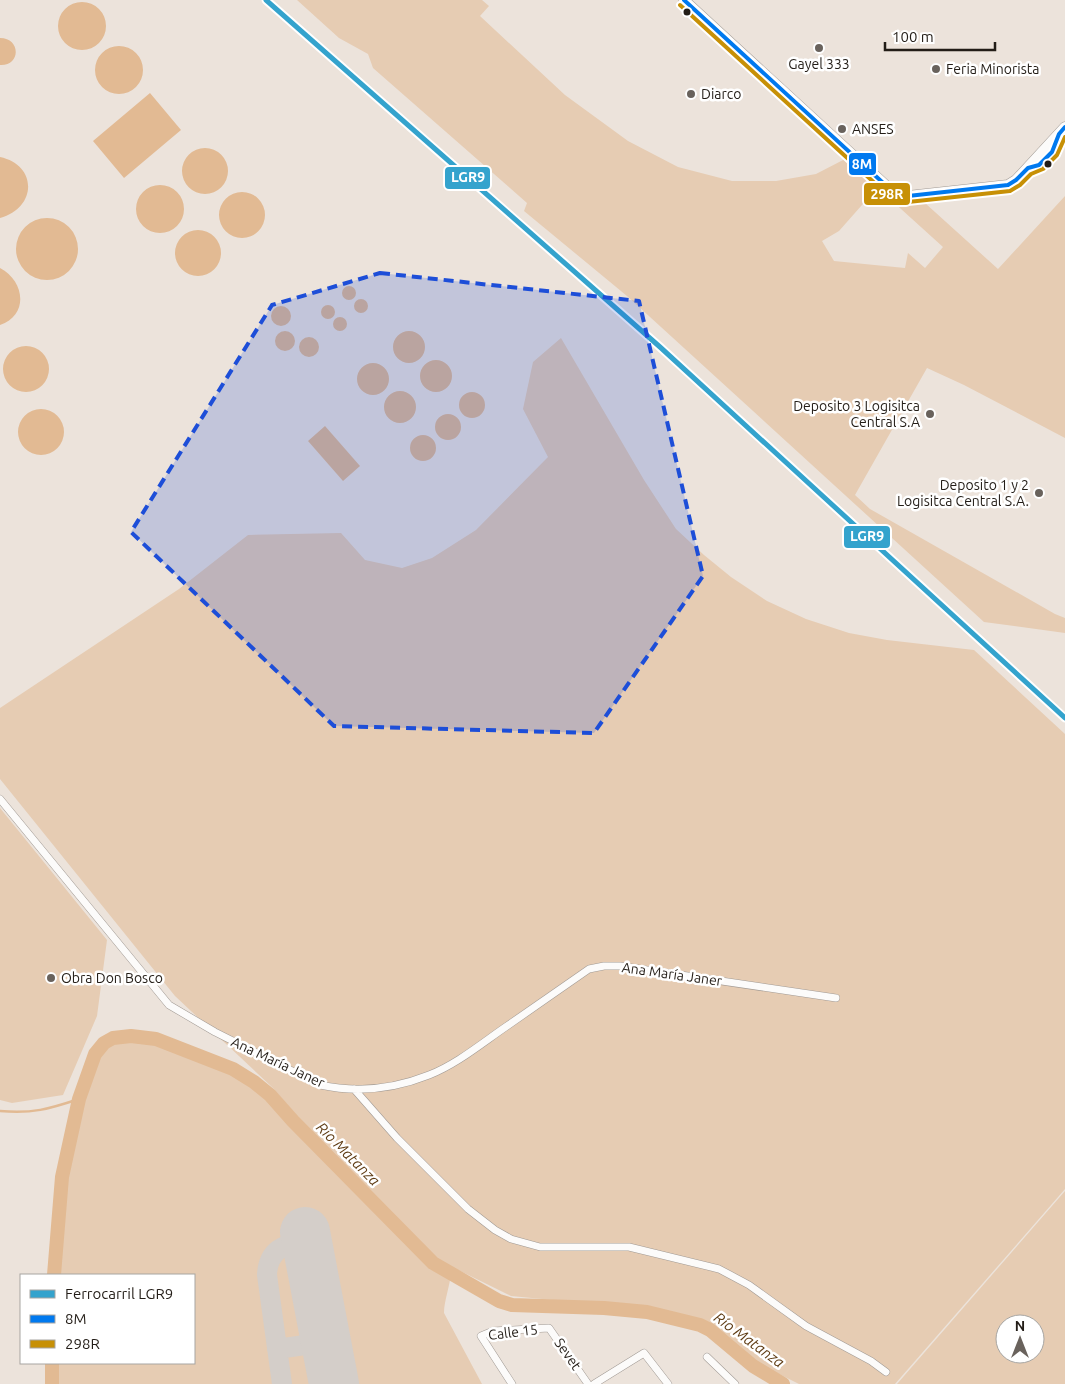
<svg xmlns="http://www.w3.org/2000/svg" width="1065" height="1384" font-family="Ubuntu,sans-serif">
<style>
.green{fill:#e6ccb3;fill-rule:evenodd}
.water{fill:#e2ba93}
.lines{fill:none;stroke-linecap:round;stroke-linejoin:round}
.stream{stroke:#e2ba93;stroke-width:2.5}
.river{stroke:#e2ba93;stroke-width:14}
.taxiway{stroke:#d4cec9;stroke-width:20}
.runway{stroke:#d4cec9;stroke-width:50}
.street-casing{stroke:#a19a94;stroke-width:8}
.secondary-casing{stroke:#a19a94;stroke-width:11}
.street{stroke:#fcfbfa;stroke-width:7}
.secondary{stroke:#fcfbfa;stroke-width:10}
.bus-1-casing{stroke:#fff;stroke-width:8}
.bus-2-casing{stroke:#fff;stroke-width:8}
.bus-1{stroke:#0079ef;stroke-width:4}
.bus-2{stroke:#c79006;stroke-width:4}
.rail-1-casing{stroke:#fff;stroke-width:9}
.rail-1{stroke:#34a3cd;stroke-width:5}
.marked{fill:#1d4ed8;fill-opacity:0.2;stroke:#1d4ed8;stroke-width:4;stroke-dasharray:10 6;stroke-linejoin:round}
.bus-dot{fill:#231d17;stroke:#fff;stroke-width:2}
.poi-dot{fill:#69625c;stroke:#fff;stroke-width:2}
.labels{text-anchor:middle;stroke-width:5;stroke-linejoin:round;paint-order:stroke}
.poi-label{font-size:14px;fill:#231d17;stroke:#fff;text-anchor:start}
.street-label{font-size:14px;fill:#231d17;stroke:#fff}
.water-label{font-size:15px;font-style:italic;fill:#5f3c14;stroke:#fff}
.line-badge{stroke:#fff;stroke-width:2}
.badge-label{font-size:14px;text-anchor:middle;font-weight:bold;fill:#fff}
</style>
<rect width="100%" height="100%" fill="#ece3db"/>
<path class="green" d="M297 0H482L489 6 480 16 565 95 628 141 678 167 732 181H776L816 174 845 159 877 188 839 231 822 241 834 261 905 268 908 253 925 268 943 247 890 199 898 202 925 203 998 269 1065 196V438L964 385 927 368 855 495 870 509 1055 614 1065 618V633L984 622 627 296 524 211 527 203 373 68 368 54 339 38Z
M561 338 644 480 676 529 704 555 731 577 767 601 806 619 849 633 887 640 974 650 1065 734V1189L895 1384H799L765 1367 704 1323 648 1309 511 1296 438 1260 298 1117 273 1088 175 996 0 779V708L179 589 248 535 341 533 365 560 402 568 432 558 476 530 548 457 523 409 533 362Z
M0 808 107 940 97 1016 63 1095 12 1103 0 1100Z
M131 1036 156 1039 233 1069 254 1082 270 1095 293 1121 433 1263 451 1272C450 1286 444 1301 444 1313L482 1384H52V1363H194V1275H54C59 1210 62 1149 83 1086 88 1072 91 1056 102 1045 110 1038 121 1038 131 1036Z
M1065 1191V1384H897ZM1005 1324H1035V1354H1005Z"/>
<path class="water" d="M58 26a24 24 0 1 1 48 0a24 24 0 1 1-48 0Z
M0 38C21 38 21 66 0 65Z
M95 70a24 24 0 1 1 48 0a24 24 0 1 1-48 0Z
M150 93 181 130 124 178 93 141Z
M182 171a23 23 0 1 1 46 0a23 23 0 1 1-46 0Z
M0 157C38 165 37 208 0 218Z
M136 209a24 24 0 1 1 48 0a24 24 0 1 1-48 0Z
M219 215a23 23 0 1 1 46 0a23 23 0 1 1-46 0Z
M16 249a31 31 0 1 1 62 0a31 31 0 1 1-62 0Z
M175 253a23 23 0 1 1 46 0a23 23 0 1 1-46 0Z
M0 268C25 281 29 315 0 325Z
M342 293a7 7 0 1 1 14 0a7 7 0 1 1-14 0Z
M354 306a7 7 0 1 1 14 0a7 7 0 1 1-14 0Z
M321 312a7 7 0 1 1 14 0a7 7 0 1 1-14 0Z
M271 316a10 10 0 1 1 20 0a10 10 0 1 1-20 0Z
M333 324a7 7 0 1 1 14 0a7 7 0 1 1-14 0Z
M275 341a10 10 0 1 1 20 0a10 10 0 1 1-20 0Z
M393 347a16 16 0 1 1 32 0a16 16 0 1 1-32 0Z
M299 347a10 10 0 1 1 20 0a10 10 0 1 1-20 0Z
M3 369a23 23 0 1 1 46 0a23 23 0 1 1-46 0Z
M420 376a16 16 0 1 1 32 0a16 16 0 1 1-32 0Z
M357 379a16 16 0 1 1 32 0a16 16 0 1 1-32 0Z
M384 407a16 16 0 1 1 32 0a16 16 0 1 1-32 0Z
M459 405a13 13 0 1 1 26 0a13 13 0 1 1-26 0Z
M18 432a23 23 0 1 1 46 0a23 23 0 1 1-46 0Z
M435 427a13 13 0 1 1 26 0a13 13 0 1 1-26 0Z
M325 426 360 466 343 481 308 441Z
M410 448a13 13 0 1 1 26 0a13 13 0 1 1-26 0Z"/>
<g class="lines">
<path class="stream" d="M0 1111C32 1114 49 1109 79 1099"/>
<path class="river" d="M54 1275 62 1177 79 1099 95 1054 104 1043 113 1038 131 1036 156 1039 233 1069 254 1082 270 1095 293 1121 433 1263 499 1301 512 1305 604 1308 647 1312 700 1325 710 1330 753 1366 783 1384
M52 1363V1384"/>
<path class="taxiway" d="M277 1349 326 1342
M282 1384 267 1275C268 1250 284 1244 306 1240"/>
<path class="runway" d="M305 1232 334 1384"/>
<g class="street-casing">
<path id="street" d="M0 799 169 1005 215 1032 320 1085C357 1093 394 1089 429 1075 457 1064 482 1043 507 1026 534 1007 562 988 589 969L604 966H620L836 998
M354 1089 397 1138 468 1209 495 1230 511 1239 540 1247H629L719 1269 749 1285 806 1326 871 1361 886 1372
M707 1357 735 1384
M512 1384 481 1336 493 1331 549 1328 588 1384
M594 1384 644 1353 668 1384"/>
</g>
<g class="secondary-casing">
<path id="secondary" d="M684 0 893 192 908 196 1008 185 1016 180 1065 127"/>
</g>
<use href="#street" class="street"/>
<use href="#secondary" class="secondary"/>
<g class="bus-1-casing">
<path id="bus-1" d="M684 0 893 192 908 196 1008 185 1016 180 1028 168 1039 165 1052 152 1059 134 1065 127"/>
</g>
<g class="bus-2-casing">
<path id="bus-2" d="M680 5 891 198 908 202 1010 191 1020 185 1031 174 1043 169 1057 155 1065 137"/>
</g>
<use href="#bus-1" class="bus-1"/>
<use href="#bus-2" class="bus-2"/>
<g class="rail-1-casing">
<path id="rail-1" d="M266 0 660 347 1065 718"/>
</g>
<use href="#rail-1" class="rail-1"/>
</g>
<path class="marked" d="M380 273 639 301 703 576 594 733 334 726 131 532 272 305Z"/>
<g class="bus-dot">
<circle cx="687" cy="12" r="4.5"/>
<circle cx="1048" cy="164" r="4.5"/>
</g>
<g class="poi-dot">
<circle cx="819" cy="48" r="5"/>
<circle cx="936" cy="69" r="5"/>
<circle cx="691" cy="94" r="5"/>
<circle cx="842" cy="129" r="5"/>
<circle cx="930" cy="414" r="5"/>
<circle cx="1039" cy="493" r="5"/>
<circle cx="51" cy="978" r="5"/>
</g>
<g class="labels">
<g class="poi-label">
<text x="819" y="69" text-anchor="middle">Gayel 333</text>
<text x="946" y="74">Feria Minorista</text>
<text x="701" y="99">Diarco</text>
<text x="852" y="134">ANSES</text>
<text x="920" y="411" text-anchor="end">Deposito 3 Logisitca<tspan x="920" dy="16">Central S.A</tspan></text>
<text x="1029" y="490" text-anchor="end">Deposito 1 y 2<tspan x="1029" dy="16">Logisitca Central S.A.</tspan></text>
<text x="61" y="983">Obra Don Bosco</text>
</g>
<g class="street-label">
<text transform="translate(672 974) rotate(8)" y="5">Ana María Janer</text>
<text transform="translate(278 1062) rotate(25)" y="5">Ana María Janer</text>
<text transform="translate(513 1332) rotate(-7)" y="5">Calle 15</text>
<text transform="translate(568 1354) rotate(55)" y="5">Sevet</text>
</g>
<g class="water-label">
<text transform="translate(348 1154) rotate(45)" y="5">Río Matanza</text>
<text transform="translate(749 1340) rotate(36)" y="5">Río Matanza</text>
</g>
</g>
<g class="line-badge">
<rect x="848" y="152" width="29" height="24" rx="5" fill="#0079ef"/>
<rect x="444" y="166" width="47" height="24" rx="5" fill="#34a3cd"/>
<rect x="863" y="182" width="48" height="24" rx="5" fill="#c79006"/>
<rect x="843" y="525" width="48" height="24" rx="5" fill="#34a3cd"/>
</g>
<g class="badge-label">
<text x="862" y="169">8M</text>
<text x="468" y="182">LGR9</text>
<text x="887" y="199">298R</text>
<text x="867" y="541">LGR9</text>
</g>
<rect x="20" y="1274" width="175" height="90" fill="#ffffff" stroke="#a7a5a2"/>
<rect x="30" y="1290" width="25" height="8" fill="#34a3cd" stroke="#a7a5a2"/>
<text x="65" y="1299" font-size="15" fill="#231d17">Ferrocarril LGR9</text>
<rect x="30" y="1315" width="25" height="8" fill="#0079ef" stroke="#a7a5a2"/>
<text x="65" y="1324" font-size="15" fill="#231d17">8M</text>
<rect x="30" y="1340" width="25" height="8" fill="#c79006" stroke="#a7a5a2"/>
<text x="65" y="1349" font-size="15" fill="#231d17">298R</text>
<g transform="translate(1020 1339)"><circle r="24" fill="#ffffff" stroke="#a7a5a2"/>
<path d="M0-4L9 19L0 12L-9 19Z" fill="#69625c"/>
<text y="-8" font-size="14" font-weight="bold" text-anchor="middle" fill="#231d17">N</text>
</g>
<path d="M885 42v8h110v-8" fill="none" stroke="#231d17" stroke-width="2.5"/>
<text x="892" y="42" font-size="15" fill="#231d17" stroke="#ffffff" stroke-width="4" paint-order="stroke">100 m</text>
</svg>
